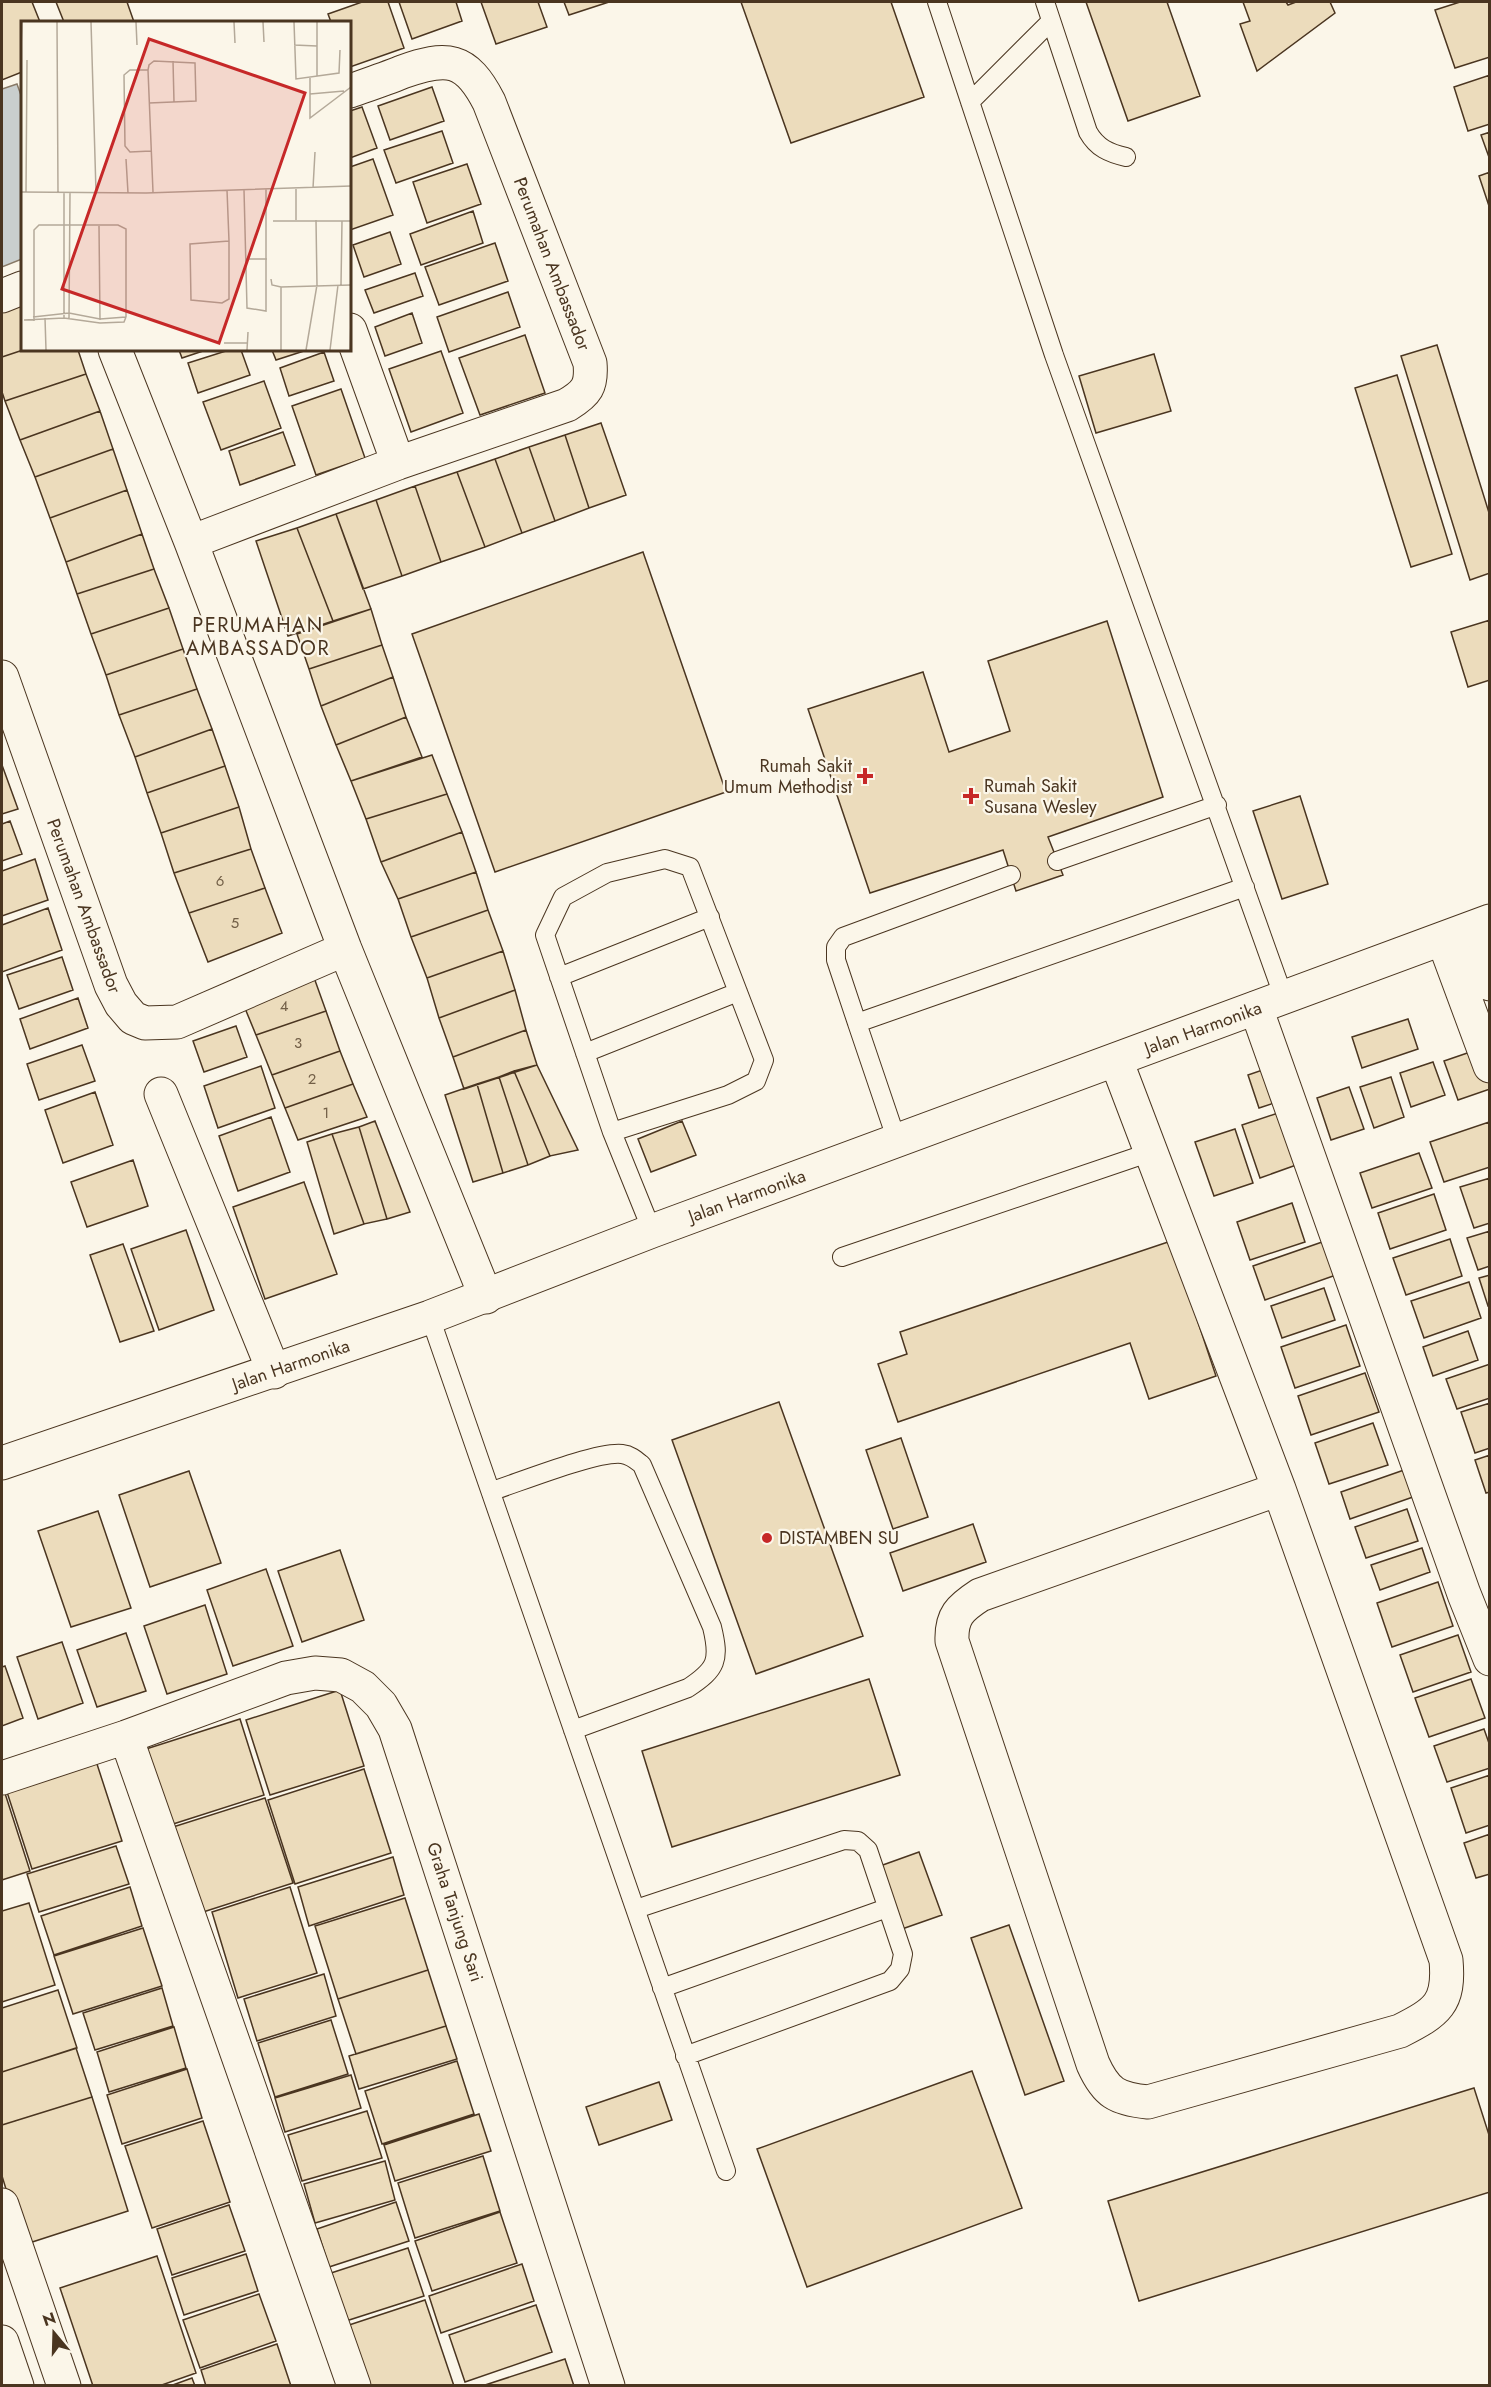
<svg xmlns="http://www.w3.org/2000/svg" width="1491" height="2387" font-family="Jost,sans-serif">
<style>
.water{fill:#c9cecd;stroke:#887966;stroke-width:1.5}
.building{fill:#ecdcbc;stroke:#4a3520;stroke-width:1.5}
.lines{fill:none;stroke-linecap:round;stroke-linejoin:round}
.lane-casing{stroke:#4a3520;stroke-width:20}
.street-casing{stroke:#4a3520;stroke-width:35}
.secondary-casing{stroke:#4a3520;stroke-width:35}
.lane{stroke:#fbf6e9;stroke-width:18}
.street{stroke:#fbf6e9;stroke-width:33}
.secondary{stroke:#fbf6e9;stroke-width:33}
.poi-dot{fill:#c62828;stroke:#fbf6e9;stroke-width:2}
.labels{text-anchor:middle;stroke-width:4.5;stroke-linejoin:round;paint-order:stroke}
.number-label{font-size:15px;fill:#725f47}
.street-label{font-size:18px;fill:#4a3520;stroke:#fbf6e9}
.poi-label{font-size:18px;fill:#4a3520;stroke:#fbf6e9;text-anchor:start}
.neighbourhood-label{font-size:20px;letter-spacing:1.5px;fill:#4a3520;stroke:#fbf6e9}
.inset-road{fill:none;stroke:#b4a999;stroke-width:1.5}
.view{fill:#c62828;fill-opacity:0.15;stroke:#c62828;stroke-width:3}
.inset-edge{fill:none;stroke:#4a3520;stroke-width:3}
</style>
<rect width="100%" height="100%" fill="#fbf6e9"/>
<path class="water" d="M17 84 22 98V259L2 267V89Z"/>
<path class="building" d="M2 2H32L40 22H22V72L2 80Z
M56 2H127L134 22H64Z
M362 2H388L404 48 350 67V22H331L328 14Z
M399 2H456L462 21 412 39Z
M481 2H538L547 27 496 44Z
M564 2H609L569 15Z
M741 2H891L924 97 791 143Z
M1086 2H1167L1200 96 1128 121Z
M1243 2H1286L1288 5 1296 2H1330L1335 13 1257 71 1240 24 1250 21Z
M1460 2H1490V57L1455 68 1435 10Z
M1490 75V124L1468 131 1454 87Z
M432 87 444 121 390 140 378 106Z
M362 107 377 148 350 158V111Z
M442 131 453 163 396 183 384 150Z
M1490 132V160L1481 135Z
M373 159 393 215 350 230V167Z
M467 164 481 204 427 223 413 182Z
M1490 172V209L1479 176Z
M473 211 483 243 421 265 410 234Z
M390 232 401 264 364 277 353 245Z
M495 243 508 281 439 305 425 267Z
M415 273 423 296 374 313 365 290Z
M508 292 520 327 449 352 437 317Z
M22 301 23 350 2 357V308Z
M412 313 422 343 385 356 375 327Z
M525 335 545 393 480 415 459 358Z
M1437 345 1490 516V573L1470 580 1401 356Z
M23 350H78L86 374 5 401 2 392V357Z
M179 350H206L182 358Z
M229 350H241L250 375 198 393 188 363Z
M272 350H307L276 360Z
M441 351 463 413 411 432 389 369Z
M324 352 334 381 289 396 280 368Z
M1154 354 1171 411 1096 433 1079 376Z
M86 374 100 411 20 440 5 401Z
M1397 375 1452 554 1411 567 1355 388Z
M264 381 281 428 221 450 203 402Z
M341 389 365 458 316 475 292 406Z
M100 411 113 449 35 477 20 440Z
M601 423 626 495 589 508 565 435Z
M283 432 295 465 240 485 229 451Z
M565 435 589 508 555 521 529 447Z
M529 447 555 521 522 533 495 459Z
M113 449 127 490 50 518 35 477Z
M495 459 522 533 485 547 457 472Z
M457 472 485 547 441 562 415 486Z
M415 486 441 562 402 576 376 500Z
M127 490 142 534 66 562 50 518Z
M376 500 402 576 363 589 336 514Z
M336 514 371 609 333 621 297 528Z
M297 528 333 621 288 636 256 541Z
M142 534 154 569 77 594 66 562Z
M643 552 726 792 495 872 412 634Z
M154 569 169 608 91 634 77 594Z
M169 608 183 649 106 675 91 634Z
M371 609 382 645 309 669 297 634Z
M1490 620V680L1468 687 1451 632Z
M1107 621 1163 797 1048 837 1063 875 1016 891 1003 850 870 893 808 709 923 672 949 752 1010 731 988 661Z
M382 645 393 677 321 706 309 669Z
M183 649 197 689 119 715 106 675Z
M393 677 406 717 336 745 321 706Z
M197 689 212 729 135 757 119 715Z
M406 717 422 757 351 781 336 745Z
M212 729 225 766 147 793 135 757Z
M432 755 447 794 366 819 351 781Z
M2 765 18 809 2 814Z
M225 766 239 807 161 833 147 793Z
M447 794 462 832 381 862 366 819Z
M1300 796 1328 884 1282 899 1253 811Z
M239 807 251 849 174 873 161 833Z
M10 821 22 854 2 861V824Z
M462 832 476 872 398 899 381 862Z
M251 849 265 888 189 913 174 873Z
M35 859 48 900 2 916V871Z
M476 872 488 910 411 937 398 899Z
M265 888 282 933 208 962 189 913Z
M48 908 62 950 2 972V925Z
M488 910 503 951 427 978 411 937Z
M503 951 515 990 439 1018 427 978Z
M62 957 73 990 19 1009 7 975Z
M312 972 326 1011 256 1035 242 1001Z
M515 990 526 1030 453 1057 439 1018Z
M78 998 88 1028 30 1049 20 1019Z
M326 1011 340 1051 272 1075 256 1035Z
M1408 1019 1418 1049 1362 1068 1352 1037Z
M236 1026 247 1057 204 1072 193 1041Z
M526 1030 537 1065 464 1089 453 1057Z
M82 1045 95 1081 39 1100 27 1064Z
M1479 1049 1490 1080V1089L1458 1100 1444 1061Z
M340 1051 353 1084 285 1108 272 1075Z
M1433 1062 1445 1095 1411 1107 1400 1073Z
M537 1065 578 1150 550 1156 514 1071Z
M261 1066 275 1108 218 1128 204 1086Z
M1274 1066 1286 1099 1259 1108 1248 1075Z
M514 1071 550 1156 528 1165 499 1077Z
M499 1077 528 1165 503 1173 477 1084Z
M1391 1077 1404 1117 1374 1128 1360 1087Z
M353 1084 367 1117 298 1140 285 1108Z
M477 1084 503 1173 473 1182 445 1095Z
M1349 1087 1364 1129 1331 1140 1317 1098Z
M95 1092 113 1145 63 1163 45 1110Z
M1281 1112 1299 1164 1260 1178 1242 1125Z
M271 1117 290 1172 238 1191 219 1136Z
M375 1121 410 1212 387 1219 359 1127Z
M682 1121 696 1155 651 1172 638 1139Z
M1489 1122 1490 1167 1444 1182 1430 1142Z
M359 1127 387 1219 364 1224 332 1134Z
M1235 1129 1253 1183 1214 1196 1195 1142Z
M332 1134 364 1224 334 1234 307 1142Z
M1419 1153 1432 1188 1372 1208 1360 1173Z
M133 1160 148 1206 87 1227 71 1182Z
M1490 1178V1223L1474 1228 1460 1187Z
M304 1182 337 1274 265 1299 233 1207Z
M1434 1194 1446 1230 1390 1249 1378 1213Z
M1292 1203 1305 1242 1250 1260 1237 1222Z
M186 1230 214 1310 159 1330 131 1249Z
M1490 1231V1266L1478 1270 1467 1238Z
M1450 1239 1462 1276 1406 1295 1393 1258Z
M1171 1241 1216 1376 1149 1399 1130 1343 898 1422 878 1364 907 1354 900 1332Z
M1325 1241 1336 1275 1265 1300 1253 1266Z
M123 1244 154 1331 120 1342 90 1255Z
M1490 1275V1305L1488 1306 1479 1278Z
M1469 1282 1481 1318 1424 1338 1411 1301Z
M1324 1288 1335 1320 1282 1338 1271 1306Z
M1346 1325 1360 1366 1295 1388 1281 1347Z
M1468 1331 1478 1360 1433 1376 1423 1347Z
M1490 1364V1398L1457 1409 1446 1379Z
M1365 1373 1379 1412 1311 1435 1298 1396Z
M779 1402 863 1636 756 1674 672 1440Z
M1490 1403V1448L1475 1453 1461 1412Z
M1373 1423 1388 1465 1329 1484 1315 1443Z
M901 1438 928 1517 893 1529 866 1450Z
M1490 1455V1492L1486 1493 1475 1460Z
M1404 1470 1413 1497 1350 1519 1341 1492Z
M189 1471 221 1563 150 1587 119 1495Z
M1407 1509 1418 1541 1366 1558 1355 1527Z
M98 1511 131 1608 71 1627 38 1531Z
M973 1524 986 1562 903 1591 890 1553Z
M1422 1548 1430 1572 1380 1590 1371 1565Z
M340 1550 364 1620 302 1642 278 1571Z
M266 1569 293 1646 233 1666 207 1590Z
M1438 1582 1453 1626 1392 1647 1377 1603Z
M205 1605 227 1674 167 1694 144 1626Z
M126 1633 146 1691 97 1707 77 1650Z
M1458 1635 1471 1672 1413 1692 1400 1655Z
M62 1642 83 1703 38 1719 17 1657Z
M5 1666 23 1718 2 1726V1667Z
M869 1679 900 1775 672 1847 642 1751Z
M1471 1679 1485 1718 1429 1737 1415 1698Z
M340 1690 364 1766 270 1795 246 1720Z
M240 1719 264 1795 170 1825 146 1749Z
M1484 1729 1490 1746V1768L1447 1782 1434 1746Z
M96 1761 122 1841 32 1869 6 1789Z
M364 1769 391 1853 295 1884 268 1800Z
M1490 1775V1825L1466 1833 1451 1788Z
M2 1784 30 1871 2 1880Z
M265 1798 293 1883 200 1913 173 1827Z
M1490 1834V1874L1476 1878 1464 1843Z
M116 1846 129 1884 39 1912 27 1874Z
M919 1852 942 1915 902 1929 880 1866Z
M393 1857 404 1895 309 1926 298 1887Z
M130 1887 142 1926 54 1955 41 1916Z
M290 1887 317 1973 238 1998 212 1912Z
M405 1898 428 1970 338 1999 315 1926Z
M29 1903 55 1985 2 2002V1911Z
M1009 1925 1064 2081 1025 2095 971 1938Z
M143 1928 162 1986 73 2014 54 1956Z
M428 1970 446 2026 356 2054 338 1999Z
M324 1974 336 2016 257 2041 244 1999Z
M162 1988 173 2026 95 2050 83 2013Z
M58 1990 77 2048 2 2072V2008Z
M331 2020 348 2074 275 2097 258 2043Z
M446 2026 457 2059 359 2089 349 2056Z
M174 2027 186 2068 109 2092 97 2052Z
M76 2048 92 2097 2 2125V2072Z
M457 2061 474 2114 382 2144 365 2091Z
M187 2069 202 2118 122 2144 107 2095Z
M972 2071 1022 2208 807 2287 757 2149Z
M351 2075 361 2108 285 2132 275 2098Z
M659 2082 672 2120 599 2145 586 2107Z
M1474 2088 1490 2138V2192L1139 2301 1108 2201Z
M92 2097 128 2211 23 2245 2 2176V2125Z
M367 2111 382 2158 302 2181 288 2135Z
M479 2114 491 2151 395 2181 384 2145Z
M203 2121 230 2202 152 2228 125 2146Z
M483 2156 500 2211 415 2238 398 2183Z
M385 2161 395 2200 315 2223 304 2184Z
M396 2202 409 2241 329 2267 317 2229Z
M229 2205 245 2251 172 2275 157 2229Z
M500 2212 517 2263 432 2291 415 2241Z
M408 2248 424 2296 346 2321 331 2273Z
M246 2254 258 2291 184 2315 172 2278Z
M157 2256 196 2373 159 2386H93L60 2288Z
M522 2264 534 2301 441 2333 429 2296Z
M259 2294 276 2341 200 2368 183 2320Z
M425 2300 454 2386H362L343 2327Z
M536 2305 552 2352 465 2382 449 2335Z
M277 2344 291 2386H206L201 2370Z
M565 2359 574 2386H482Z
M192 2378 195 2386H170Z"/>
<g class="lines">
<g class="lane-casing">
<path id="lane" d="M937 2 1054 355 1284 998
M1045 2 1088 132C1097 148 1109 153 1126 157
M970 102 1051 21
M1057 861 1217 805
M559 977 710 917
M857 1023 836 960V947L843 937 1011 875
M585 1053 738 992
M612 1132 728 1095 756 1081 764 1060 690 867 665 859 607 873 563 897 545 935 612 1132 652 1231
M897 1141 857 1023 1245 887
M842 1257 1151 1152
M430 1317 726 2171
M492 1491C520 1482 597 1451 622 1454 631 1455 636 1460 642 1465L712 1627C720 1660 717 1669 688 1688L573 1730
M636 1909 844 1840 858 1841 868 1850 903 1954 900 1969 890 1981 685 2056
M662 1988 887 1908"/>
</g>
<g class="street-casing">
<path id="street" d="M2 296 22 288
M350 330 398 463
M115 350 191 542 345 949 486 1297
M191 542 398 463 567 405C587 393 592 386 590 363L489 102C466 57 447 56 402 72 385 79 367 85 350 91
M2 677 111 985 121 1004 133 1018 145 1023 177 1022 345 949
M1470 929 1490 984
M1443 939 1490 1066
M1256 1008 1464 1594 1490 1659
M1116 1060 1279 1489 1446 1960C1450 2004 1437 2012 1400 2031L1148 2102C1117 2099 1106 2093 1093 2064L952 1641C951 1616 960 1608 980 1595L1279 1489
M161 1094 274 1372
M126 1737 354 2386
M2 1778 126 1737 286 1678 315 1673 341 1675 363 1687 381 1705 395 1729 608 2386
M2 2205 64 2386
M2 2342 17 2386"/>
</g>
<g class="secondary-casing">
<path id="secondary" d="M2 1463 430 1317 652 1231 1490 921"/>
</g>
<use href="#lane" class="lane"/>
<use href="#street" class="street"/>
<use href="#secondary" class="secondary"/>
</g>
<g class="poi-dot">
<path d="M862 767h6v6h6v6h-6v6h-6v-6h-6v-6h6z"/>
<path d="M968 787h6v6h6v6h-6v6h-6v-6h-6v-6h6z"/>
<circle cx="767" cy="1538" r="6"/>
</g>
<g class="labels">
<g class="number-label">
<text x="220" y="886">6</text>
<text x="235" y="928">5</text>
<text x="284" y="1011">4</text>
<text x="298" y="1048">3</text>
<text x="312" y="1084">2</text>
<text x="326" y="1118">1</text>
</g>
<g class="street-label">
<text transform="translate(552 264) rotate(69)" y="6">Perumahan Ambassador</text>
<text transform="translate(84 906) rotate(70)" y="6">Perumahan Ambassador</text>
<text transform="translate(1203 1028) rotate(-20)" y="6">Jalan Harmonika</text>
<text transform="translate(747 1196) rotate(-20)" y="6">Jalan Harmonika</text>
<text transform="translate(291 1365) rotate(-19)" y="6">Jalan Harmonika</text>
<text transform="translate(455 1912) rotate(72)" y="6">Graha Tanjung Sari</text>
</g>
<g class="poi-label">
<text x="852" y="772" text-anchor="end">Rumah Sakit<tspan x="852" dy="21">Umum Methodist</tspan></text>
<text x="984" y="792">Rumah Sakit<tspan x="984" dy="21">Susana Wesley</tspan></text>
<text x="779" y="1544">DISTAMBEN SU</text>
</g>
<g class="neighbourhood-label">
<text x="258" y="632">PERUMAHAN<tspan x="258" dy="23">AMBASSADOR</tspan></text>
</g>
</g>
<g transform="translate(21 21)">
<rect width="330" height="330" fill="#fbf6e9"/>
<path class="inset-road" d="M36 1 37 172M70 1 75 171M115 1 116 24M213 1 214 22M242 1 243 21M273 1 275 58 318 52 319 29M296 1V55M273 24 296 25M0 27 1 1M152 40 153 81M127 49H109L103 54 104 125 109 131 130 130M289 57V97L330 66M289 73 323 70M128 82 175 80 174 42 133 40 128 44 127 49 132 171M105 138 107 172M292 167 294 131M275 168V199M206 169 208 220V278L201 282 170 279 169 223 208 220M223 169 226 287 245 290V168M0 171 125 172 330 165M5 171 6 39M43 172V297M252 200H330M78 205 79 299M224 238H246M250 258 251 264 260 266 330 264M320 264 321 200M12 296 48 292 79 298 105 296M24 297 25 329M48 298 49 172M3 299 43 297 79 302 103 301 105 296M13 300V209L18 204H97L105 208V296M203 322H227M226 329 227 311M260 329V266M285 329 296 264 295 199M309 329 317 264M329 329 330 299"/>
<path class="view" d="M128 18 284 72 198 322 41 268Z"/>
<rect width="330" height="330" class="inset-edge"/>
</g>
<rect width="1491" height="2387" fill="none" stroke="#4a3520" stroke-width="6"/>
<g transform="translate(54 2333) rotate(341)" stroke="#fbf6e9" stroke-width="4.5" paint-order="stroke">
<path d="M0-4.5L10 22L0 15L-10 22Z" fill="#4a3520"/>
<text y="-9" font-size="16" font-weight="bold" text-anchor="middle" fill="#4a3520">N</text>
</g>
</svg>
